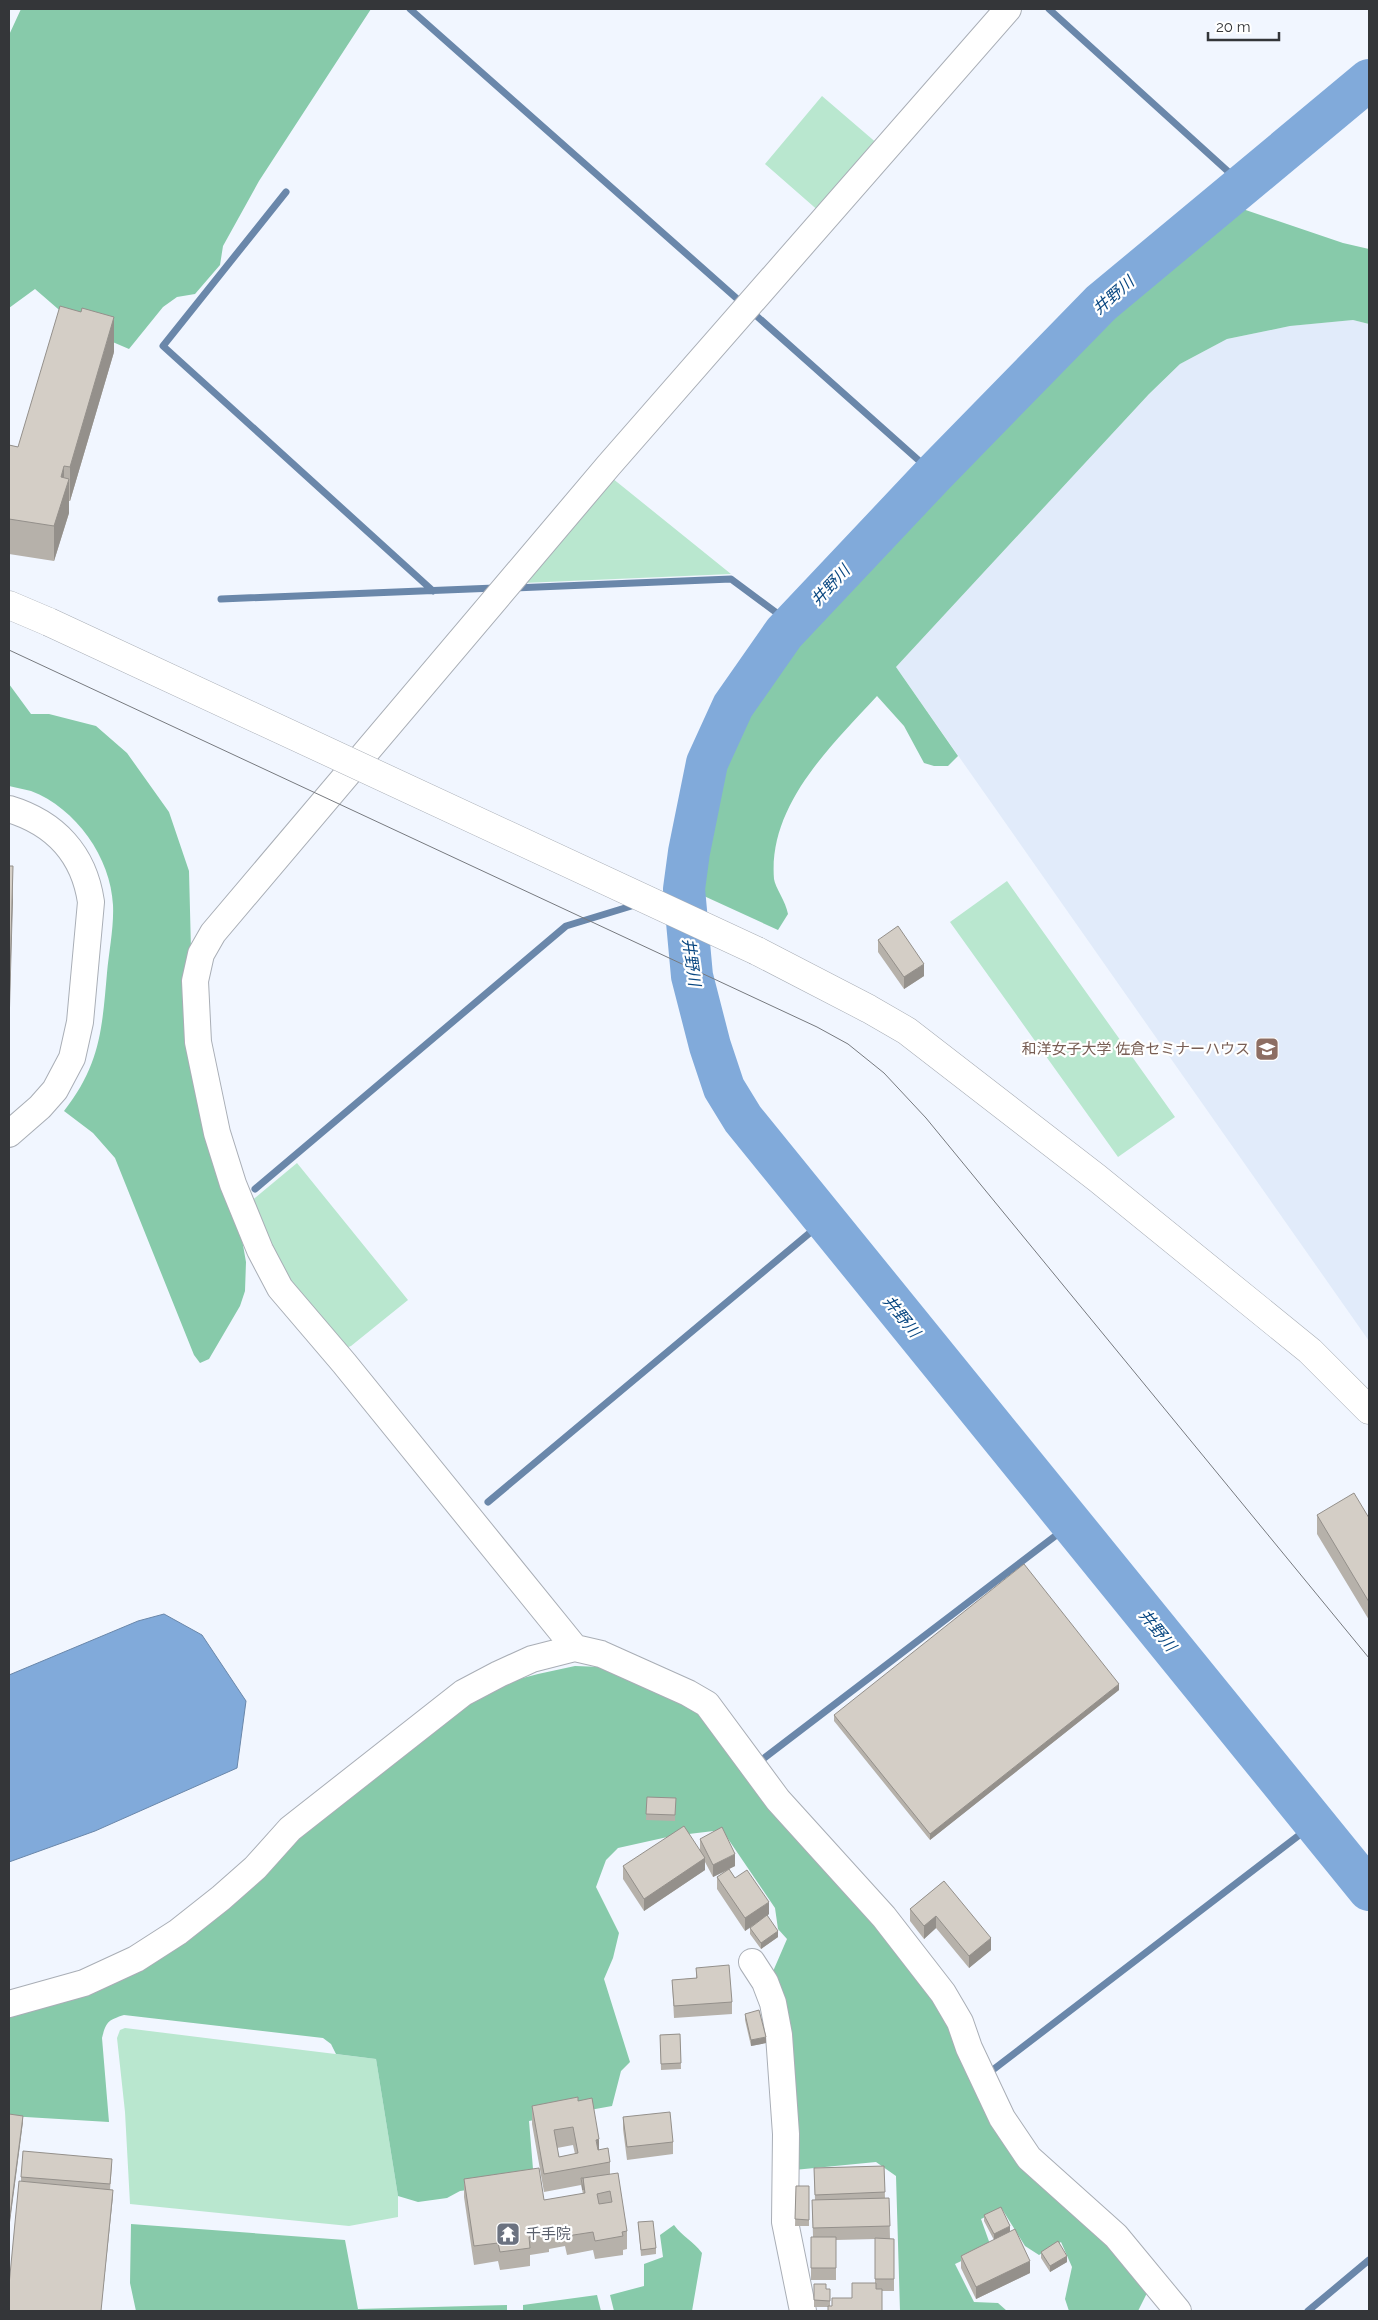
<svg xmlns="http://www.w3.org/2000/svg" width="1378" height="2320" font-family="Raleway,'Noto Sans JP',sans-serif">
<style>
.built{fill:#e1ebfa}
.green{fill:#b9e7cf}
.forest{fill:#87caaa}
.water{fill:#81aada;stroke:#6a87aa}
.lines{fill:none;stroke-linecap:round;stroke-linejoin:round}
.stream{stroke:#6a87aa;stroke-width:7}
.river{stroke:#81aada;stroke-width:42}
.street-casing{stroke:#a9aeb6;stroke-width:28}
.secondary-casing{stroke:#a9aeb6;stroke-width:29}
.street{stroke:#fff;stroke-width:26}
.secondary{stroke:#fff;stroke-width:28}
.tram{stroke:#777a7f;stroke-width:1}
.secondary-bridge-casing{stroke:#a9aeb6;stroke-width:29;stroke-linecap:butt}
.secondary-bridge{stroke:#fff;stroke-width:28}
.wall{fill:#b6b1aa;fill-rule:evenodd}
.shaded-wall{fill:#94908b}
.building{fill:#d4cec6;stroke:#94908b;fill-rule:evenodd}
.labels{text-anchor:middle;stroke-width:4.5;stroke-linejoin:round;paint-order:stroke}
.education-label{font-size:15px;fill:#785e54;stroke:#fff;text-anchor:end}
.worship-label{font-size:15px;fill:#5b616d;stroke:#fff;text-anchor:start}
.water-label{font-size:16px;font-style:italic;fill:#0a4882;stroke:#fff}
</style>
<rect width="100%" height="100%" fill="#f1f6ff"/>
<path class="built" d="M1353 320 1369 324V1341L896 667 1149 394 1180 364 1227 339 1290 326Z"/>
<path class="green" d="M822 96 879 145 821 213 765 164Z
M612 478 731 574 523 583Z
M1007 881 1175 1117 1118 1157 950 922Z
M297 1163 408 1300 351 1346 343 1349 287 1281 250 1202Z
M125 2028 376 2059 398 2196V2217L349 2226 130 2204 125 2112 117 2038 120 2030Z"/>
<path class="forest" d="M21 9H371L259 181 223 246 220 265 195 294 177 297 163 307 129 349 80 328 35 289 9 308V35Z
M1231 205 1343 243 1369 249V324L1353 320 1290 326 1227 339 1180 364 1149 394 896 667 958 756 948 766H934L924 763 904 726 877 696C831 746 768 805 774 879 775 887 786 902 788 914L778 930 693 891 698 854 717 767 724 747 742 709 795 634 940 480 1106 309Z
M9 684 31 714H49L96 726 127 753 169 812 189 871 191 950 246 1262 245 1291 240 1306 209 1359 200 1363 194 1355 115 1158 93 1133 64 1111C100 1065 102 1030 107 973 109 951 114 927 113 905 111 858 76 808 31 791 24 789 16 788 9 786Z
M575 1666 602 1667 702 1710 881 1926 1084 2221 1149 2289 1138 2311H1069L1065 2299 1072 2267 1061 2242 1039 2255 1025 2246 1002 2209 981 2219 991 2247 955 2264 974 2302 998 2303 1007 2311H900L896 2176 876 2162 794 2170 771 1976 787 1939 778 1929 775 1908 722 1830 672 1836 618 1848 606 1860 596 1887 619 1933 613 1958 604 1979 630 2062 621 2071 612 2106 529 2121 534 2181 460 2191 447 2198 418 2202 398 2196 376 2059 336 2054 331 2044 323 2038 124 2015C108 2020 106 2022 102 2038L109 2122 9 2116V2014L140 1969 188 1941 230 1906 298 1834 470 1703 508 1682 538 1674Z
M131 2224 345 2240 358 2309 507 2305V2311H136L130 2283Z
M674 2225C683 2237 693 2241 702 2253L692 2311H614L610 2295 644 2286V2264L663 2257 660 2235Z
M597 2295 601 2311H523V2305Z"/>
<path class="water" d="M164 1614 202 1635 246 1701 237 1768 95 1831 9 1862V1675L138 1621Z"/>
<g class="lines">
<path class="stream" d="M410 9 743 304
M1049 9 1243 185
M286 192 163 346 433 591
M751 311 934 474
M514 588 731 579 793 625
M221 599 495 588
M660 897 684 889
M255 1189 566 926 638 904
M488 1502 824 1221
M763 1759 1071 1524
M994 2069 1315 1823
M1308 2311 1369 2260"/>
<path class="river" d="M1369 80 1101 303 934 474 784 633 733 706 707 763 689 852 684 889 692 976 710 1046 724 1088 743 1119 1369 1890"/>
<g class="street-casing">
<path id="street" d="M9 809C55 823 84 854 91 902L80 1022 72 1058 55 1090 40 1107 9 1134
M575 1648 344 1363 280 1288 260 1250 233 1184 217 1133 198 1042 195 981 201 954 213 933 609 465 1008 9
M752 1962 765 1982 773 2003 779 2035 786 2134 785 2222 803 2311
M9 2004 84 1983 136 1959 178 1932 221 1898 255 1868 290 1829 463 1693 499 1674 532 1659 575 1648 601 1654 688 1693 707 1704 778 1800 884 1917 943 1993 960 2022 969 2048 1002 2118 1029 2158 1116 2236 1178 2311"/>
</g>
<g class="secondary-casing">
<path id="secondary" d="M9 605 49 622
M757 951 869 1009 907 1031 1097 1178 1310 1351 1369 1410"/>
</g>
<use href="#street" class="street"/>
<use href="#secondary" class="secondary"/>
<path class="tram" d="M9 650 817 1027 848 1044 884 1073 926 1118 1369 1658"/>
<g class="secondary-bridge-casing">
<path id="secondary-bridge" d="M49 622 757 951"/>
</g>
<use href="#secondary-bridge" class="secondary-bridge"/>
</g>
<path class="wall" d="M114 352 70 501H69V513L54 561 9 554V445L18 447Z
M878 940 924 976 904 989 878 952Z
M1317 1515 1369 1518V1620L1317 1534Z
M1119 1690 930 1840 834 1721V1715Z
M647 1797 676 1798 675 1821 646 1820Z
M700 1839 735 1866 729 1869 735 1878 769 1914 767 1916 778 1937 761 1949 750 1934V1928L761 1920 745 1931 717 1889V1877L728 1870 713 1877 705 1862V1870L644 1911 623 1879V1866L700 1849Z
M944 1881 991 1950 969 1968 936 1928 924 1939 910 1921V1909Z
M696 1968 732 2002V2014L674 2018 672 1980 696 1978Z
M745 2014 766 2043 751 2046 745 2020Z
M680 2034 681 2069 661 2070 660 2035Z
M578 2101 599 2150 610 2162V2174L627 2231V2249L623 2250V2255L595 2259 593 2250 567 2255 565 2246 549 2249V2252L530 2255V2266L500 2270 498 2261 474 2265 464 2197V2179L544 2200 583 2194 581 2185 544 2192 532 2124V2106ZM573 2145 575 2154 559 2157 557 2148Z
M623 2117 673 2142V2154L627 2160 623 2129Z
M112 2165 110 2190 113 2196 21 2181V2177Z
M884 2166 885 2198H889L890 2239H894V2291H882L828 2307H814V2284L826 2289H830V2306H832L852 2298 875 2283V2239L836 2240V2280H811V2237H813L812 2200H815L814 2168Z
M796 2186H809V2226H795Z
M984 2215 1010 2232 1030 2273 976 2299 961 2268V2256L994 2240 984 2221Z
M638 2222 656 2248V2254L641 2256Z
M1041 2252 1067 2262 1050 2272 1041 2258Z"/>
<path class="shaded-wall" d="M114 317V352L70 501V467Z
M64 466V494L69 479V513L54 561V526L61 477Z
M13 866V900L9 1044V1010Z
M924 964V976L904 989V977Z
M1119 1684V1690L930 1840V1834Z
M735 1854V1866L713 1877V1865Z
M705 1858V1870L644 1911V1899Z
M769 1902V1914L745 1931V1918Z
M936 1916V1928L924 1939V1926Z
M778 1931V1937L761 1949V1943Z
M991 1938V1950L969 1968V1956Z
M766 2037V2043L751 2046V2040Z
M23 2116V2122L9 2230V2223Z
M599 2139V2157L596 2140Z
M113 2190V2196L101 2311Z
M1010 2226V2232L994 2240V2234Z
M1067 2256V2262L1050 2272V2266Z
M1030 2261V2273L976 2299V2287Z"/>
<path class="building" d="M60 306 81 312 82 308 114 317 70 467 64 466 61 477 69 479 54 526 9 519V445L18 447Z
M9 866H13L9 1010Z
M898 926 924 964 904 977 878 940Z
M1354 1493 1369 1518V1602L1317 1515Z
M1024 1564 1119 1684 930 1834 834 1715Z
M647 1797 676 1798 675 1815 646 1814Z
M684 1826 705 1858 644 1899 623 1866Z
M722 1827 735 1854 713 1865 700 1839Z
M729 1869 735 1878 747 1870 769 1902 745 1918 717 1877Z
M944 1881 991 1938 969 1956 936 1916 924 1926 910 1909Z
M767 1915 778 1931 761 1943 750 1928Z
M729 1965 732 2002 674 2006 672 1980 697 1978 696 1968Z
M759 2010 766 2037 751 2040 745 2014Z
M680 2034 681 2063 661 2064 660 2035Z
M578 2097V2101L592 2098 599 2139 596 2140 598 2150 608 2148 610 2162 544 2174 532 2106ZM573 2127 578 2153 559 2157 554 2130Z
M670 2112 673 2142 627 2147 623 2117Z
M9 2114 23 2116 9 2223Z
M23 2151 112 2159 110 2184 21 2177Z
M884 2166 885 2192 815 2195 814 2168Z
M539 2168 544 2200 585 2193 583 2178 618 2173 627 2231 622 2232 623 2236 595 2241 593 2232 567 2236 565 2228 549 2231V2234L529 2237 530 2248 500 2252 498 2243 474 2246 464 2179ZM610 2191 612 2202 599 2204 597 2194Z
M581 2178H583V2190Z
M19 2181 113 2190 101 2311H9V2285Z
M796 2186H809V2220L795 2219Z
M889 2198 890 2226 813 2228 812 2200Z
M1001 2207 1010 2226 994 2234 984 2215Z
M653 2221 656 2248 641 2250 638 2222Z
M1015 2229 1030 2261 976 2287 961 2256Z
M811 2237H836V2268H811Z
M875 2238 894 2239V2279H875Z
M1058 2241 1067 2256 1050 2266 1041 2252Z
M852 2283H876V2289H882V2311H828V2306H832V2298H852Z
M814 2284H826V2289H830V2301L814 2300Z"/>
<defs>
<g id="university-square" transform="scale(1.25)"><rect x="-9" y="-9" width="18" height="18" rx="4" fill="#8d6e63" stroke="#fff"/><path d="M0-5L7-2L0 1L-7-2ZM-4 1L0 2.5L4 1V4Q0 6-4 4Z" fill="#fff"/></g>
<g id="temple-square" transform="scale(1.25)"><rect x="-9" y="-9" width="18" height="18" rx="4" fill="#6b7280" stroke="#fff"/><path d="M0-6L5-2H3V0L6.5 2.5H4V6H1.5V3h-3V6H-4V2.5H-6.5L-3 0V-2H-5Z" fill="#fff"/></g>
</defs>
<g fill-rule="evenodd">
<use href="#university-square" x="1267" y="1049"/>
<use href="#temple-square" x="508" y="2234"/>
</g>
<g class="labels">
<g class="education-label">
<text x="1250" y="1054">和洋女子大学 佐倉セミナーハウス</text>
</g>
<g class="worship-label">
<text x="526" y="2239">千手院</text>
</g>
<g class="water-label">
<text transform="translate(1113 295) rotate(-41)" y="6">井野川</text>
<text transform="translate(830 585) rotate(-47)" y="6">井野川</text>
<text transform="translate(692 962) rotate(82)" y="6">井野川</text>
<text transform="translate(902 1316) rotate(51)" y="6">井野川</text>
<text transform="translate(1158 1630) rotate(51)" y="6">井野川</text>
</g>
</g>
<rect width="1378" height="2320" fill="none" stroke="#343639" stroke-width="20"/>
<path d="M1208 32v8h71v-8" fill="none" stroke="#343639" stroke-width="2.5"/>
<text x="1216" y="32" font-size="15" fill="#343639" stroke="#ffffff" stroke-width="4" paint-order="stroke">20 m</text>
</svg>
